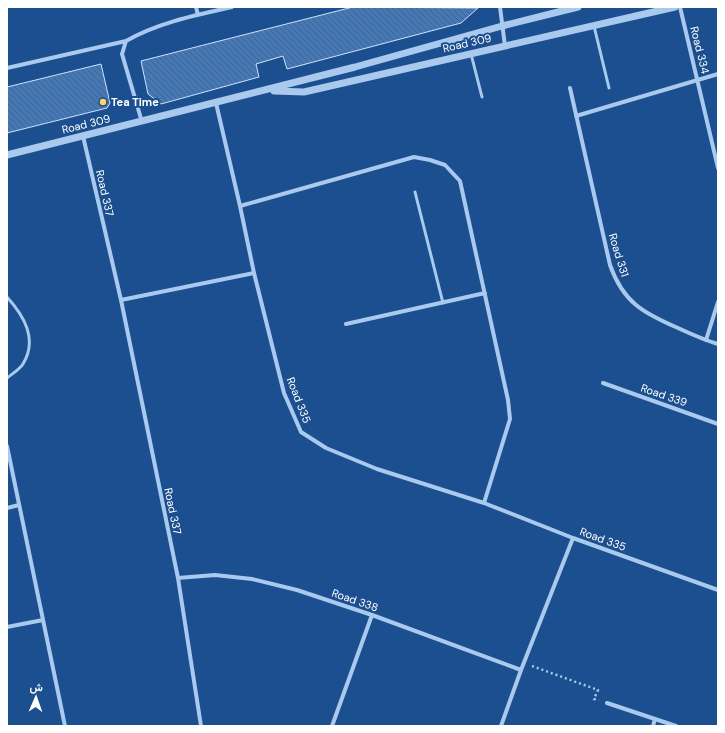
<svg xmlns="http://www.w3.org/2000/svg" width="725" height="733" font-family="'DM Sans',Vazirmatn,sans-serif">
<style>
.building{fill:url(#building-back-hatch);stroke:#cfe3fa}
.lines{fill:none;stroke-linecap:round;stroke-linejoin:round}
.path{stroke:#a9c9ee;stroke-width:2.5;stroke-dasharray:2 3;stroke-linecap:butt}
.service{stroke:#a9c9ee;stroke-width:3}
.minor{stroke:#a9c9ee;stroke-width:4}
.tertiary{stroke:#a9c9ee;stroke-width:7}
.poi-dot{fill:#ffd166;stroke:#1b4f8f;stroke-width:1.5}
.labels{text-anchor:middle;stroke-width:4;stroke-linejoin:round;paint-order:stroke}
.street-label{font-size:11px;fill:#fff;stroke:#1b4f8f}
.poi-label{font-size:11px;font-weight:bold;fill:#fff;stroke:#1b4f8f;text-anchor:start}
</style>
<defs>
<pattern id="building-back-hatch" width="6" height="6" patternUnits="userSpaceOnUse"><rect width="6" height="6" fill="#4478b7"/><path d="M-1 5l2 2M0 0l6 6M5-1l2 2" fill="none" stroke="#486282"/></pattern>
</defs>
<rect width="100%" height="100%" fill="#1b4f8f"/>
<path class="building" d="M353 7 478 8 461 23 287 69 283 56 256 64 259 77 161 104 148 94 141 61Z
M101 64 110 103 107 108 7 133V87Z"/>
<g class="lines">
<path class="path" d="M532 666 598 690 594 699 599 700"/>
<path class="service" d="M594 26 609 88
M471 54 482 97
M415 192 443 303
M7 297C24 316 38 339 23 364 20 369 12 374 7 378"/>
<path class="minor" d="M196 7 198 15
M500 7 505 46
M680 7 718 168
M7 68 126 41
M570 88 610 265C623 302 643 313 678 328 691 334 704 340 718 344
M216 103 240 206 254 273 284 393 301 432 326 448 377 469 484 503 573 538 718 590
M576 116 718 74
M142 122 122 54 126 41C157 23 196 15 232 7
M83 136 121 300 178 578 201 726
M240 206 414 157 430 160 445 165 460 181 508 400 510 419 484 503
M121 300 254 273
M346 324 485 293
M706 340 718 302
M603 383 718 424
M7 446 65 726
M7 508 19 505
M178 578 215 575 252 579 297 590 372 615 521 670
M7 627 43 620
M607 703 676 726
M332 726 372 615
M501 726 521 670 573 538
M653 726 655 719"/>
<path class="tertiary" d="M274 91 304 92 675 7
M7 155 355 67 502 26 578 7"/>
</g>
<circle class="poi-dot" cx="103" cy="102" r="4"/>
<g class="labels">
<g class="street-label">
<text transform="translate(467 43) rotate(-13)" y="4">Road 309</text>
<text transform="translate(700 50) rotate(76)" y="4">Road 334</text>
<text transform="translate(86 124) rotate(-14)" y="4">Road 309</text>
<text transform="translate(105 193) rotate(77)" y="4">Road 337</text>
<text transform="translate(619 255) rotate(73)" y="4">Road 331</text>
<text transform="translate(664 395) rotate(19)" y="4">Road 339</text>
<text transform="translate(299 400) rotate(69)" y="4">Road 335</text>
<text transform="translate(173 511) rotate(78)" y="4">Road 337</text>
<text transform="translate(603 539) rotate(20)" y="4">Road 335</text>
<text transform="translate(355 600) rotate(19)" y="4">Road 338</text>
</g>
<g class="poi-label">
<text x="111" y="106">Tea Time</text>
</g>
</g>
<rect width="725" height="733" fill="none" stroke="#ffffff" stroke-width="16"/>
<g transform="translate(36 697) rotate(2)" stroke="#1b4f8f" stroke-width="3" paint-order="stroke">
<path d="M0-3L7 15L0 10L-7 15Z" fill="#ffffff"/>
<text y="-6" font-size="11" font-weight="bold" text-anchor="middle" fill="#ffffff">ش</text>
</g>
</svg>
